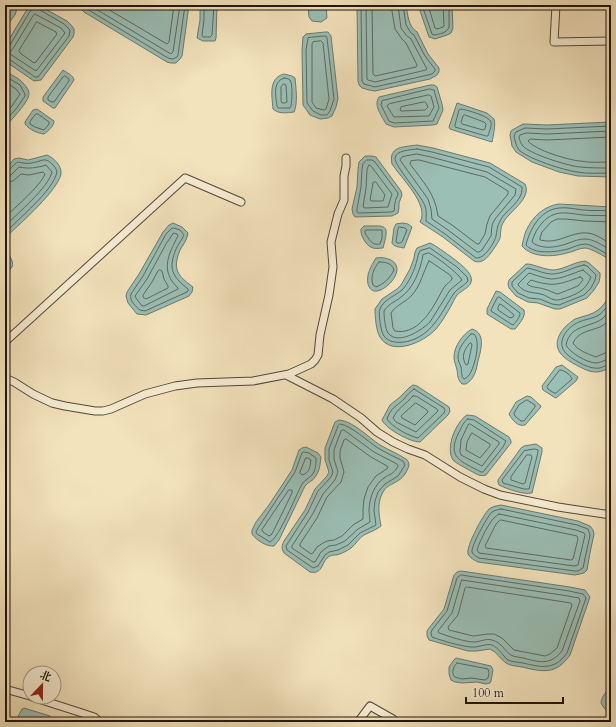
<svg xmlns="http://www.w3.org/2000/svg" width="616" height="727" font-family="Cardo,'Noto Serif SC',serif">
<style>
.water{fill:#9bbeb5;stroke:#697a71}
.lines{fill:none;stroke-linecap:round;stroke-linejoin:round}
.shore{stroke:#5c6a60;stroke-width:1}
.street-casing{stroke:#524838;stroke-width:9}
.street{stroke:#f7edd4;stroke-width:7}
</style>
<rect width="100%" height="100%" fill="#f3e3bd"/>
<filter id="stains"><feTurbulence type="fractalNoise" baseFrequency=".005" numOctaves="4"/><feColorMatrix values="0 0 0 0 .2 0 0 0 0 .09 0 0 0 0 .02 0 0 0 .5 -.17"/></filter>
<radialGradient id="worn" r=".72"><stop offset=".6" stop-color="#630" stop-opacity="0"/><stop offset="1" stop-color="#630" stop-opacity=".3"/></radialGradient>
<path class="water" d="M5 5H18L15 15 5 28Z
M32 5H38L67 21 72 26 74 29V34L73 37 41 80 34 81 5 61V46L26 11Z
M79 5H189L182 56 180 59 176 63H170L167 62 84 12 80 8Z
M200 5H217L216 38 215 41H203L197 38 200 20Z
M308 5H326L327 18 321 22 312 21 309 17Z
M357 5H406C408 15 408 26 417 32L428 54 439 68V72L437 75 430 79 375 91 369 90 362 88 359 85 358 81Z
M418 5H452L453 28 451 33 447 35 435 39 429 37Z
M325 32H328L331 36 338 99 336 107 332 116 328 118 320 119 310 115 303 105 302 50 303 37 306 34Z
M63 70C67 73 73 75 74 80L55 108H53L43 101V97Z
M5 71C11 75 19 78 23 83 26 86 29 90 29 94 29 102 10 121 5 127Z
M284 74 292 76 295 78C296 88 298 104 294 112 287 113 278 114 273 109 272 96 268 78 284 74Z
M430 85H434L437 87 442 104 443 110 437 124 433 125 394 127 386 124C382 116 373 106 379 97Z
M457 103 487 113 494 119C496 124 493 137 492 142L456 131 450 129 449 127Z
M37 109 54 121C54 126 48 131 44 134 37 133 30 130 25 124V122L33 110Z
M611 122V177L578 176 559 172 532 162 516 152 512 146 510 135 511 131 514 129 523 124 547 125Z
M417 145 433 148 490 163 525 184C532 199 509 211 503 223 500 228 501 233 500 238 499 241 497 244 495 247 490 254 484 265 474 261L443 237 420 222C430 205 401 178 392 164 388 146 404 147 417 145Z
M47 155C54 158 62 166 61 174 58 190 21 223 8 235L5 239V242V170L14 159 19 158 28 160 32 159Z
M365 156H372L376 157 401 191 402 195 399 203V208L398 213 392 216 355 217 353 214 352 209 357 187 358 169 359 162Z
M559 204 611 207V260C605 257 591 248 585 248 579 248 573 252 567 253 553 257 532 258 522 246 523 241 524 236 526 231 532 217 544 206 559 204Z
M173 223 182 227 188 233C187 240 183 245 180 250 172 270 178 276 193 287L192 292 189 296 146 315 137 314 128 303 126 296 127 292 139 274 163 232 169 225Z
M402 223 408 224 412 227 404 248C399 247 394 247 392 243L394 228 396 224Z
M364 226C386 226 390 223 383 248 380 248 376 249 373 248 366 246 360 235 361 229Z
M430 243 434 245C443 251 469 268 471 277 474 286 462 290 457 295 455 298 453 302 451 306 447 313 442 322 436 329 424 342 392 357 380 337 376 331 375 316 375 309L382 299 397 289 401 285 410 269 414 258 415 252 417 248Z
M5 245C6 252 15 261 12 267 10 270 7 272 5 275Z
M376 258C381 257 386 258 391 260 407 269 387 290 377 291 372 292 369 288 368 284 366 275 371 266 376 258Z
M585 261 589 263 600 273V277L599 282 594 290 587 298 560 309H555L538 303 528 302 516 296 509 288 508 284 509 280 526 264C535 264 544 270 554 270 565 269 574 262 585 261Z
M496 291 500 292 524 310C526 317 519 324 515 329H511L487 314V309Z
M611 293V367C600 373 594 374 582 368 568 361 550 352 560 334 563 328 569 323 575 319 583 316 592 315 598 310 604 306 607 299 611 293Z
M472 329C486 333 481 350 478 361 477 366 476 372 473 377 472 379 469 382 466 384H462C457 379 458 375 457 370 456 365 454 362 454 357 454 346 463 334 472 329Z
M562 365 578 377 576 381 556 398 554 397 543 390 542 386 556 367Z
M413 385 417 386 449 407 450 411 448 415 420 442C410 442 386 429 382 420L390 405 400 397 409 388Z
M527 396 531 397 541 406 540 408 525 425C518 427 512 420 509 414L516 402Z
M467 415 475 416 509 437 511 441V443L486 475C479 477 475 473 469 470 464 467 457 464 453 460 445 448 456 422 467 415Z
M339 420C353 421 368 437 380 445 389 450 398 454 406 459 408 461 408 461 409 464 409 469 403 478 399 480 392 485 386 485 382 494 377 504 379 515 381 526 376 530 370 532 364 535 359 538 356 544 351 548 347 551 341 554 336 555 334 555 332 555 330 556 321 560 324 575 310 572L284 553C281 548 282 545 284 541L305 510 315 489 327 476 329 472 325 460V448L335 422Z
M536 444 542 448V452L532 493C524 495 507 489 499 485L498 482V480L521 448 524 446Z
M306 447 318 453 321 457C320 464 320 471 315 477 313 481 308 482 305 486L279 540 274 546C267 547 256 540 252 534V530L256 522 269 505 292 470 299 450 302 448Z
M501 505 578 521 590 526 593 530 594 534 590 553 587 570 584 573 575 575 478 562C474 560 470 558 468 554 466 546 483 515 489 509 493 506 497 506 501 505Z
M461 571 570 587 585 590 590 597 570 655C556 675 543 672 522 667 517 666 510 666 506 663 500 659 497 652 490 649L477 651H468L429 640 427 636V631L429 628 444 609 454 575 457 572Z
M456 658 491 666 493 670 491 681 490 683 486 684 477 682 462 683 455 682 451 680 449 674V667L453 661Z
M611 685V714L604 708 601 703C601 697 608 690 611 685Z
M24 708 50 716 51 718 50 722H15L22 709Z"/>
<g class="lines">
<path class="shore" d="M83 5 87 9 168 58 173 59 177 57 178 55 185 5
M89 5 171 54 173 52 180 5
M101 5 167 44 169 42 174 5
M204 5V20L202 35 203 37H210L212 35 214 5
M361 5 362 81 364 84 375 87 428 75 432 74 435 71V69L425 56 414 35 411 33 406 25 403 5
M366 5 367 79 368 80 375 82 426 70 427 69 421 58 411 39 406 35 401 28 398 5
M372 5 373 74 375 76 416 67 417 65 406 43 402 39 395 29 391 5
M422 5 432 34 434 35C440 34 447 33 449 27V5
M428 5 435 28 437 29 443 27 444 26 443 5
M35 14 61 28 65 33 37 70 36 71 10 54V52L14 47 33 16Z
M37 22 56 32 57 34 36 62 34 63 20 53 19 51Z
M324 36H326L327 38 334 99 330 111 327 115H321L313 111 307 103 306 50 308 38Z
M321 41 323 43 329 99 326 109 324 110 316 108 312 102V44L313 42Z
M5 47H8L10 45 29 13 35 6 37 7 40 10 64 24 70 30 69 36 38 77H35L9 59 5 58
M5 76 20 85 25 94V96L16 109 5 121
M65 76 69 79V81L54 102H52L48 100V97L63 77Z
M284 78C286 78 289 79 290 80 293 84 292 101 291 106L290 108H278L277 106C276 97 272 82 284 78Z
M5 82 16 89 20 94 12 106 5 114
M284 84 286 85 287 102 285 103H282L281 101V87Z
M430 89 434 90 439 108 433 121 394 123 389 121 381 105 382 101Z
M429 95 431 96 434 107 429 116 394 117 387 106 389 104Z
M425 102 426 103 428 107 425 110 401 111 400 110 401 107Z
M461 109C467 110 489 116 491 122 492 126 489 132 488 136H486L455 127V125L459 110Z
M36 114H38L49 122V124L44 130 35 127 30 124V122Z
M465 115 484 122 486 124 485 129 483 130 462 124 461 122 463 116Z
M611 126 547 129 525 128 516 132 514 136C515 141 516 146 519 150 529 159 563 170 577 172 588 174 600 173 611 173
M611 131 547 134 526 133 520 135 519 137C520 140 520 143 523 146 530 154 568 166 580 167 590 168 601 168 611 168
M611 137 547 140 530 139 528 141C535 150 568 160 580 161 590 163 601 162 611 162
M417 149 432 152 489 167 522 187C523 202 506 209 500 221 497 226 497 231 496 236 494 244 484 259 476 258L445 234 426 221C426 216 427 211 425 206 421 195 394 165 395 158 396 150 411 150 417 149Z
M417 154 431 157 487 172 516 189 515 195 495 219 492 225 491 236 482 250 479 252H477L448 230 432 219 431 209 428 199 400 160 402 157Z
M367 160H372L375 162 398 193C398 197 395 199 395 203 394 207 395 208 394 211L391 212 359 213 357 212V209L361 187 362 169 363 164Z
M419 160 485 177 508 191V194L490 216 487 224 485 234 479 244H477L452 225 438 216C435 193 423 182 410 164L411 161Z
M369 165 371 166 392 194 388 207 365 208 363 207 366 188 367 170Z
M5 171C11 171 13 164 18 162 23 163 27 164 31 163 41 162 45 156 52 164 55 167 56 168 57 172 53 191 19 218 5 233
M5 176 11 175 19 167C29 169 36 168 46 165L52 172C48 188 18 213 5 226
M5 182 13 181 21 174 29 175 43 172 45 174C41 185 15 208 5 217
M374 182H376L385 195 383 201H372L370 200 373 183Z
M611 211C602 210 592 211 583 210 575 209 567 207 559 208 540 210 530 229 526 245 535 255 556 252 568 249 574 247 579 244 586 244 593 245 604 253 611 256
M611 216C602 215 592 216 583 215 566 213 555 209 542 223 537 229 534 234 532 242 535 245 539 246 544 247 552 248 561 246 569 243 574 241 579 239 585 239 594 239 603 246 611 250
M611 222 585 221 566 219H557L551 222 542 232 540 238V240C559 245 571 231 588 233 596 234 604 240 611 244
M399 227 405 228 407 230 402 242 400 243H397L396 241 398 229Z
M174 228 180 230 184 235C182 240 178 244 176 249 168 269 172 276 188 289V291L187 292 145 311 140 310C135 306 129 300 131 294L143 276 166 234 171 229Z
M366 230H382V238L380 244C372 246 369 239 365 233V231Z
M174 233 177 234 178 236C168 255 160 271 178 288V289L144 306H142L136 298 135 296 147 279 166 244Z
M430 248 457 267 467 277 468 281C464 286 458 288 454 293 451 297 449 302 446 306 436 323 425 339 404 342 396 343 389 342 384 336 381 332 378 314 380 309 383 300 395 296 402 290 409 283 415 269 417 260 418 257 418 254 420 251Z
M429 253C437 257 458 273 462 280L450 290 430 322C422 330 398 346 388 333 385 328 384 317 384 311 388 304 395 302 401 297 413 289 421 269 423 255Z
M429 261 431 262 450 275 452 278V279C450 282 447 284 445 286 442 290 440 295 437 300 429 315 415 335 395 331L393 328 391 313C396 305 406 302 412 295 421 285 423 272 429 261Z
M379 262C385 262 392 263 394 270 390 278 384 284 376 287L373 285C370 277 374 268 379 262Z
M584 265 587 266 596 275 595 280 591 288 584 295 559 305 552 304 540 299 529 298 518 293 512 286V282L527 268C535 269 543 274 552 274 563 274 573 267 584 265Z
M160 270 162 271 164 279 168 286V288L146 299 144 298 143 297V295L152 282 158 271Z
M583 270 591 277C589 282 586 287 582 290 578 294 560 301 555 300 550 299 546 295 541 294 531 292 525 293 518 285L519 283 529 273C536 275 543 278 551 279 562 279 573 273 583 270Z
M580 277 582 278 583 280 578 286 558 294C553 293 549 290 544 289 538 287 532 288 527 284L531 280C553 287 558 285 580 277Z
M499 297 520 313C520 317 516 322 513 325L511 324 491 311V310L497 298Z
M611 301C608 306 604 311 599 315 593 319 585 319 579 322 565 328 554 345 569 356 576 361 590 370 600 368 604 367 607 364 611 364
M500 304 502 305 513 314 514 315 513 317 510 318 498 310V308Z
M611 310C608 313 605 316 602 319 588 328 570 325 566 345 569 352 587 363 596 363 601 363 606 359 611 358
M611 319C608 322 604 325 600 327 589 331 578 332 573 343 577 350 588 354 596 357L605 353 611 352
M471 334H474C481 341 475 367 469 375 467 378 466 378 464 379 461 376 462 372 461 367 460 364 458 361 458 357 458 348 465 340 471 334Z
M471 343 472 345 468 364 466 365C461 357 464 350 469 344Z
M560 370C564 370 571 375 572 379L556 393H554L548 389 547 387Z
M414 389 444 408 445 410 444 413 418 438C409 436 392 427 387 419 391 407 396 407 404 399 407 395 410 392 414 389Z
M413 396H416L437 409 438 411 437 412 416 432 396 422 393 418C397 409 406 404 413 396Z
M527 400 535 405V407L524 421H521L515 416 514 413 519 405Z
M416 403 427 410 428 412 415 425 402 418 401 416 402 415Z
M468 419 474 420 506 441 503 447 483 472H481C461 461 446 458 459 432 462 427 463 422 468 419Z
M340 424C351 425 368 442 378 448 386 453 395 457 403 461L405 465 398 476 385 484 378 492 375 501 374 510 376 525 360 533 348 545 338 550 329 552 325 555 318 566 313 568 287 550 286 546 308 512 318 491 331 477 333 472 329 460V449L338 426Z
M470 424 499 442V444L482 466 461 455 460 452 461 440 468 425Z
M344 430 374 452 397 464 398 466C393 475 391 473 384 478 374 485 370 497 369 509 369 514 370 518 370 522L358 529 345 541 336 545 329 546 326 548 321 552 315 562H313L292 548V546L312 515 323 494 335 480 338 472 334 459V450L341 431Z
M472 433 490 444V446L480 458 466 450 467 442Z
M346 439 371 457 387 466 388 468 376 476 368 487 364 499 363 509V519L353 525 342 536 334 540 327 541 323 543 317 547 313 553 311 554 300 546V544L317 518 327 497 341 482 344 472 340 458V451L344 440Z
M535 449 538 450V452L529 489H524L503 483 502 480 524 451Z
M304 452 309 453 316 458C316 463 316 470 312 475 309 478 305 480 302 484 296 495 279 538 270 542L257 534 256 532 258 528 295 472 302 453Z
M527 455H531L532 457 525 483 523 484 511 480V477Z
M306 458H308L311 460C310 468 309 473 302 475L300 473Z
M289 490H292V493L273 532 271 535 269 536 263 532 262 530Z
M501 509 577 525 588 529 590 535 583 568 578 571H575L479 558C477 557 473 555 472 552 471 546 487 517 492 512 495 510 498 510 501 509Z
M499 514 576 530 584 533 585 535 578 565 574 566 479 553 477 550C480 541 490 518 499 514Z
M501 520 577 536 578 539 573 559 571 560 486 548 485 546 496 524 499 521Z
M461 575 569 591 583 594 586 598 567 653C554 671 541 667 523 663 518 662 512 662 508 660 502 655 499 648 492 645 486 643 478 648 471 647 460 646 443 641 432 637L431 633 432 630 447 611 457 578Z
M462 580 568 596 579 598 580 601 562 651C550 666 539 662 523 658 519 657 514 657 511 655 504 651 503 643 492 640 486 638 480 642 474 642 465 642 448 636 439 633L438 631 452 613 461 582Z
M467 587 571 603 572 605 557 648 550 654 545 656 514 650 502 638 494 634H488L473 636 449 630 448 627 458 615 465 588Z
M457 663 488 669 489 673 488 678 485 680 471 678 462 679 455 677C451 673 453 667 457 663Z"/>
<g class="street-casing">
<path id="street" d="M556 5 554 42 611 41
M5 342 185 178 241 202
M286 375 333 399 361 418 377 432 393 442 408 449 425 455 460 477 484 489 500 495 558 507 611 515
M5 378 14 382 33 394 52 403 65 406 95 411H103L111 409 145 394 175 386 197 383 253 381 289 374 311 364 315 360 318 355 320 335 329 295 333 267 331 242 338 214 344 200V176L346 166V158
M5 689 30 696
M32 697 79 712 94 717 100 722
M358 722 370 706 393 719 397 722"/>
</g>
<use href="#street" class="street"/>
</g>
<rect width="616" height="727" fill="none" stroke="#f3e3bd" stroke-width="20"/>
<rect x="6" y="6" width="604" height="715" fill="none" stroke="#1d150c" stroke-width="2"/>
<rect x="10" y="10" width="596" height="707" fill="none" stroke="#1d150c"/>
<g transform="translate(42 685) rotate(22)"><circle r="19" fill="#f7edd4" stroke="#a09784"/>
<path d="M0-3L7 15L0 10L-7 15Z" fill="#8f2418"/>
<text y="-6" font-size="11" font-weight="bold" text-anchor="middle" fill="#1d150c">北</text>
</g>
<path d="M466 697v6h97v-6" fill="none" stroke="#1d150c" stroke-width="2"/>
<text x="472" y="697" font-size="12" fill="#1d150c" stroke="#f7edd4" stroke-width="3" paint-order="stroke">100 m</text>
<rect width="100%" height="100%" filter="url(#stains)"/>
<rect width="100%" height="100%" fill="url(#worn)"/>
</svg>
